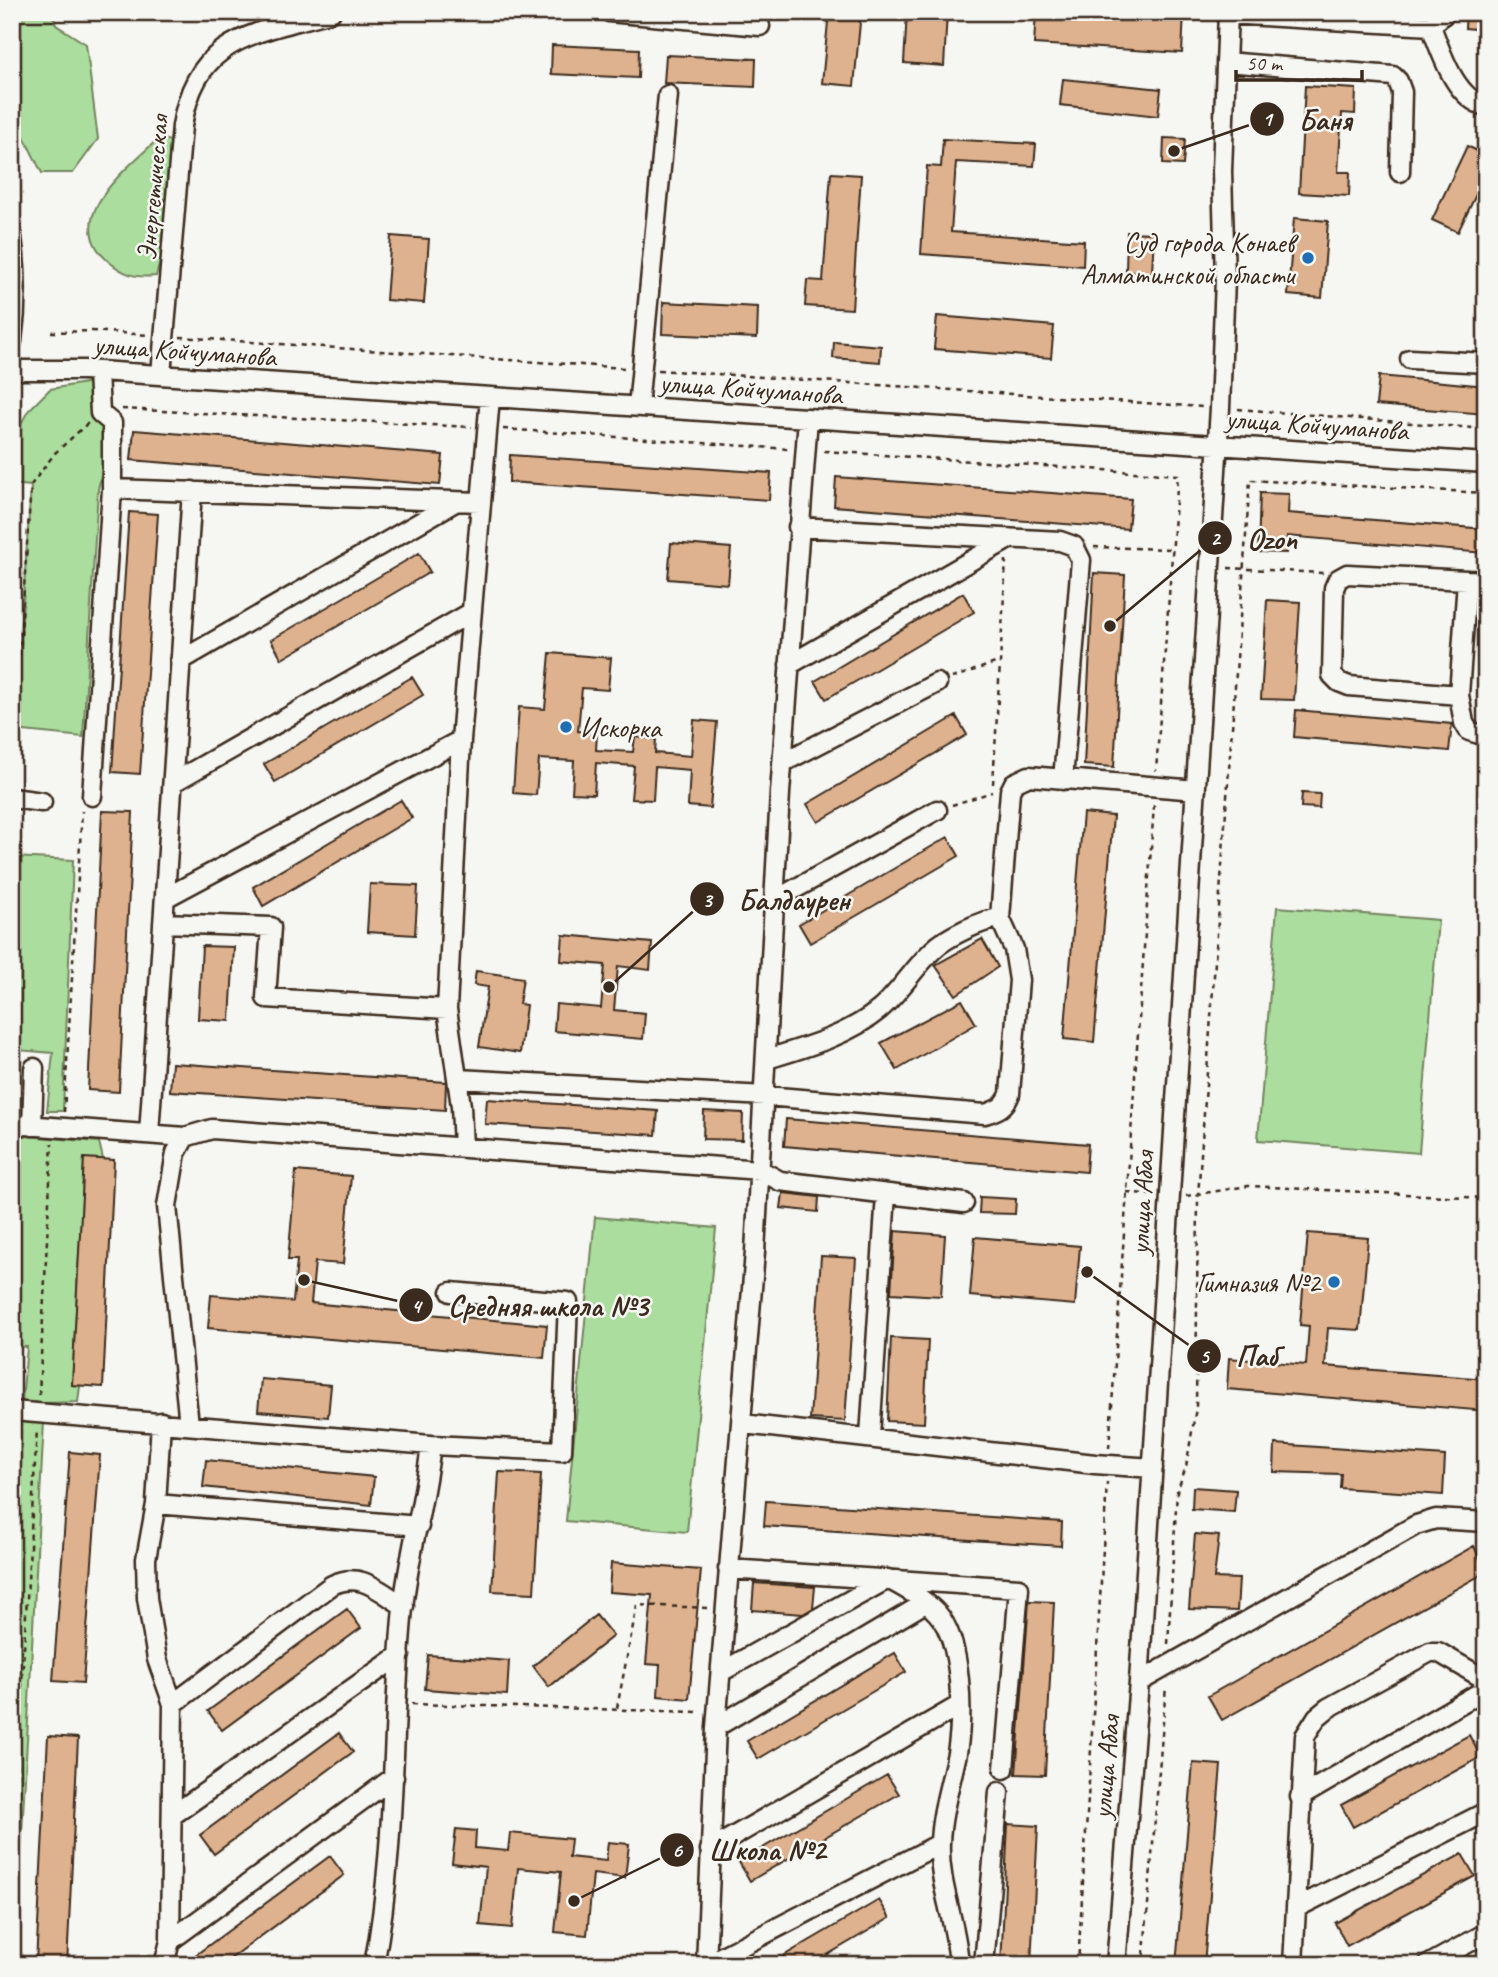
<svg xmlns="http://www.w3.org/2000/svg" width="1498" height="1977" font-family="Caveat,sans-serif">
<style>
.green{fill:#abdd9e;stroke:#73845e;stroke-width:2}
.building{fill:#deb28e;stroke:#3b2a1e;stroke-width:2}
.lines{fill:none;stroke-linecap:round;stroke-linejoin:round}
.minor-casing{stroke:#3b2a1e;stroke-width:23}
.path{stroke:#3b2a1e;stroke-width:2.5;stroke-dasharray:5 5;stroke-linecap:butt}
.minor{stroke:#f6f6f2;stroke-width:18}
.poi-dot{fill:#1f6fb2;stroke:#f6f6f2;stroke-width:2.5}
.labels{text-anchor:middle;stroke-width:5;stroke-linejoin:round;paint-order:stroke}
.street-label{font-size:28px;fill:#3b2a1e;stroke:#f6f6f2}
.poi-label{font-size:28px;fill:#3b2a1e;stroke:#f6f6f2;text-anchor:end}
.leader{fill:none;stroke:#3b2a1e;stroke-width:2.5}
.callout-dot{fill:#3b2a1e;stroke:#f6f6f2;stroke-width:2.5}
.mark-label{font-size:21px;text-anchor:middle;font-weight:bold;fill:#fff}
.callout-label{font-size:30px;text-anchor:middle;font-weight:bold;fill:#3b2a1e;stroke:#f6f6f2;stroke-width:5;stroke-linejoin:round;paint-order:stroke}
</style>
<rect width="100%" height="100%" fill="#f6f6f2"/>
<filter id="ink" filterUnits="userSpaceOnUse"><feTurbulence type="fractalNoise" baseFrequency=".0143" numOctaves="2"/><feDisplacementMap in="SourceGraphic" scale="14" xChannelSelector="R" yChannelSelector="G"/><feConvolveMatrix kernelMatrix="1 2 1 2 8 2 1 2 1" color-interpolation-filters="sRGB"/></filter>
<g filter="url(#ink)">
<path class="green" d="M12 12H52L56 25 86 44 98 139 73 173H42L20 129 12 85Z
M159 138 170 141 162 254 156 276C135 278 124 275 107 260 60 217 129 167 159 138Z
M98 381 112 423 98 489 83 737 14 730 31 486 12 484V440L28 411 50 389Z
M12 857 73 860 63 1111H47L53 1053 18 1050 12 1112Z
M1277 907 1438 920 1419 1153 1258 1140Z
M12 1135 99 1142 103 1159H84L72 1385 80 1386 78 1402 45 1403 18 1908 12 1909V1411H21L27 1347 12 1346Z
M595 1217 716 1228 687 1532 566 1521Z"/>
<path class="building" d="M829 12H861L854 86 822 83Z
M907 12H947L944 66 904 63Z
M1036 12H1184L1182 53 1034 44Z
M1466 12H1486V30L1465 28Z
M552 45 639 49 638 78 551 74Z
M666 55 756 59 755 87 664 83Z
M1063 79 1161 89 1158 116 1060 105Z
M1305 86 1356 89 1355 114 1342 113 1338 172H1350L1349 196 1299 193Z
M1164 138 1185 139 1183 165 1163 164Z
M943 139 1036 144 1034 166 956 162 951 232 1084 241 1083 266 921 254 927 166 941 167Z
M1467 146 1486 155V174L1458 232 1432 220Z
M831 173 861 175 852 309 805 306 807 280 823 281Z
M1294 218 1328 221 1322 298 1288 295Z
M1127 232 1154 233 1152 273 1126 272Z
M391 236 429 239 424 303 386 300Z
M663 302 758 307 757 338 662 334Z
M937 316 1054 326 1051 358 934 349Z
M834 342 881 346 880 362 833 358Z
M1379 376 1486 386V414L1376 405Z
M134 430 443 455 440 485 131 460Z
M510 455 771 473 769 500 509 482Z
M836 477 1131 499 1128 529 834 506Z
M1260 493 1289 494 1288 513 1486 529 1484 553 1287 536 1286 553 1258 552Z
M129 512 158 514 140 774 112 772Z
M671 543 731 548 728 584 668 579Z
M419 553 430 572 282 659 271 640Z
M1094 573 1125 575 1114 767 1084 765Z
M963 593 974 612 826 699 815 681Z
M1267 600 1300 602 1294 700 1261 699Z
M550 653 611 658 608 690 582 688 578 731 597 733 596 750 633 752 635 737 656 739 655 753 691 756 694 720 717 722 710 808 688 806 690 770 655 767 653 800 631 799 634 766 596 763 594 794 572 793 574 761 539 759 536 795 513 793 519 707 545 709Z
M412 677 423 695 275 782 264 764Z
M1296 710 1452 724 1449 751 1294 737Z
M956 716 967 735 818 822 807 804Z
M1302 793 1320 794 1319 808 1301 807Z
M401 800 412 818 263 906 253 887Z
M102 811 133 812 119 1092 88 1090Z
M1083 813 1113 816 1094 1042 1064 1039Z
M948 837 959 856 810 943 799 924Z
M370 884 418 886 415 935 367 932Z
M563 935 652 943 650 970 618 966 614 1010 645 1013 643 1039 554 1031 556 1004 601 1008 605 965 561 961Z
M982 939 998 967 956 995 935 965Z
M202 946 234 947 230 1021 198 1019Z
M476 971 523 978 519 1004 526 1005 520 1053 479 1047 488 987 474 985Z
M962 1000 976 1024 897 1070 881 1043Z
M172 1063 446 1082 445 1110 170 1091Z
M487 1099 658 1111 656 1135 485 1124Z
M704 1111 743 1113 742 1140 703 1139Z
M786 1119 1088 1144 1086 1172 784 1146Z
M84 1158 114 1160 103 1387 72 1385Z
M296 1171 351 1176 343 1264 315 1262 311 1303 547 1325 544 1358 208 1328 211 1295 293 1302 297 1260H288Z
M783 1193 819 1197 818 1212 781 1208Z
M980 1197 1016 1199 1015 1214 979 1213Z
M895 1231 945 1235 941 1296 891 1293Z
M1308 1233 1368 1238 1360 1330 1328 1328 1325 1366 1486 1379V1411L1227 1389 1229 1358 1306 1365 1309 1326 1300 1325Z
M975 1237 1080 1246 1075 1305 970 1296Z
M821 1256 856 1258 845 1421 810 1419Z
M891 1338 928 1340 924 1423 887 1421Z
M261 1379 331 1385 328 1417 258 1411Z
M1275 1444 1445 1456 1443 1495 1340 1488 1341 1474 1274 1472Z
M70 1452 100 1455 83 1683 53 1681Z
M206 1460 374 1477 371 1505 203 1487Z
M499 1472 541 1474 534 1593 492 1591Z
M1193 1487 1236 1490 1234 1512 1192 1509Z
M766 1501 1062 1522 1061 1546 764 1526Z
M1195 1534 1219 1536 1214 1578 1239 1579 1237 1611 1189 1609Z
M1474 1546 1486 1572 1222 1720 1208 1696Z
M611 1563 701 1570 689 1699 658 1696 660 1665 646 1664 652 1595 609 1592Z
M754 1583 815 1587 813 1608 803 1614 752 1610Z
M1029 1601 1054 1602 1045 1775 1016 1774Z
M347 1609 361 1628 222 1730 208 1711Z
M596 1615 613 1636 549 1687 533 1666Z
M895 1653 906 1672 758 1759 747 1741Z
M428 1655 509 1661 507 1695 425 1689Z
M339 1733 353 1752 214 1854 200 1835Z
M1469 1735 1481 1757 1353 1827 1341 1805Z
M48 1736 78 1738 67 1965 36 1963Z
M1193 1763 1221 1765 1204 1965H1176Z
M887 1775 899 1794 750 1881 739 1862Z
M1008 1824 1038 1826 1031 1965H1001Z
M456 1829 476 1831 475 1848 508 1851 510 1833 571 1839 569 1857 606 1861 608 1842 629 1844 625 1878 593 1874 587 1935 555 1932 561 1872 518 1868 512 1928 480 1925 486 1867 452 1863Z
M1462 1854 1475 1876 1347 1946 1335 1923Z
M330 1856 344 1875 222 1965H182Z
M879 1900 890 1918 810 1965H768Z"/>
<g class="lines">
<g class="minor-casing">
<path id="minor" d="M609 12 760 26
M1228 14 1431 26 1446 12
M1431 26C1441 52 1455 99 1486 106
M1226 62 1393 76 1398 81 1402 92 1400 172
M12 237C17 273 17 305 12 341
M1410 359 1486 363
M12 370H84L1486 463
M161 375 182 126C196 36 255 34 331 12
M638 407 668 95
M112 489 480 502
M798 527 1060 541 1074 546 1081 560 1063 780
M1467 580 1459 695 1349 686 1339 682 1332 675 1334 588 1338 579 1347 574 1467 580 1486 581
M180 661 455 502
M789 665 1007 540
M1459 695 1464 723 1469 731 1486 736
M782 763 937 683
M174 782 470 613
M92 796 112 489V423L100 413 98 371
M12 798 42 802
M165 898 461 740
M775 900 937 810
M163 923 271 927 266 998 447 1009
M767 1059C806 1047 847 1036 879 1010 900 992 913 969 933 950 946 937 982 920 1000 918
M458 1079 765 1096 985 1114C998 1110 1005 1107 1010 1094L1019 980 1014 949 1000 918 1010 791 1014 783 1029 776 1196 790
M12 1124 185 1137
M32 1126 34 1068
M149 1134 192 491
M463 1147 461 1106 447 1009 461 740 490 397
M12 1411 431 1445 562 1451 568 1302 451 1292
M161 1422 156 1504 146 1559 147 1598 157 1659 173 1704 170 1941 164 1965
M743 1424 1095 1464 1153 1468
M189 1425 167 1206 176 1153 185 1137 212 1129 760 1170 780 1181 964 1203
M870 1436 886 1194
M156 1504 419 1526
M728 1569 1019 1588 1004 1769
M721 1672 888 1579C905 1588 923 1598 937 1613 963 1642 963 1716 957 1753 951 1783 941 1812 940 1843 938 1884 957 1924 959 1965
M1139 1682 1416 1525 1436 1519 1486 1522
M173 1704 332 1585C361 1571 379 1591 404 1606
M716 1727 925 1603
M1300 1797 1486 1689
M173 1815 400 1655
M710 1850 960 1705
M1298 1907 1486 1812
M170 1941 394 1777
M707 1964 939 1844
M374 1965C397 1847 391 1727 403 1608 409 1553 425 1500 431 1445
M706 1965 716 1727 755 1252 780 793 808 418
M984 1965 999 1792
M1116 1965 1139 1682 1220 408 1225 279 1222 171 1228 12
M1293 1965 1305 1736 1317 1717 1328 1708 1430 1652H1438L1486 1680
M1428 1965 1486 1933"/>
</g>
<path class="path" d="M51 332 92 331 149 335
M180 337 624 368
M658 370 1203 407
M122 409 472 427
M1238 409 1486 429
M503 429 789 449
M824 451 1178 475 1156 771
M1094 547 1171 549
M1228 568 1323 573
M952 678 998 662
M12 765 31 485 55 453 88 423
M993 784 1006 560
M952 805 992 792
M64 1112 82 811
M1127 1192 1152 1195
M1186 1196 1248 1186 1486 1198
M39 1395 52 1143
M1109 1448 1154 805
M1168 1644 1177 1491 1186 1467 1196 1408 1198 1196 1250 480 1486 493
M412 1704 699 1712
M617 1708 637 1605 708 1608
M12 1908 14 1817 37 1429
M1078 1965 1107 1482
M1143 1965 1166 1686"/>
<use href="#minor" class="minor"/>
</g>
</g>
<g class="poi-dot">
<circle cx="1308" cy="258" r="7"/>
<circle cx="566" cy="727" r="7"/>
<circle cx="1334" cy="1282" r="7"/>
</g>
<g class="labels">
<g class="street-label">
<text transform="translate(152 188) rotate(-85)" y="10">Энергетическая</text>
<text transform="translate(185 350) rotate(4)" y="10">улица Койчуманова</text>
<text transform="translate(751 388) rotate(4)" y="10">улица Койчуманова</text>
<text transform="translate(1317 424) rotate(4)" y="10">улица Койчуманова</text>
<text transform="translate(1141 1203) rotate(-87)" y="10">улица Абая</text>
<text transform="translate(1105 1767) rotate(-85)" y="10">улица Абая</text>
</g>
<g class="poi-label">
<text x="1294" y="252">Суд города Конаев<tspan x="1294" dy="32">Алматинской области</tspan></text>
<text x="580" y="737" text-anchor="start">Искоркa</text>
<text x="1320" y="1292">Гимназия №2</text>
</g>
</g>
<path class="leader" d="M1174 151L1267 119M1110 626L1215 538M609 987L707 899M304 1280L416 1305M1087 1272L1204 1356M574 1901L677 1850"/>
<g class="callout-dot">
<circle cx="1174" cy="151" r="7"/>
<circle cx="1110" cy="626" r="7"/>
<circle cx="609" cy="987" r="7"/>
<circle cx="304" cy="1280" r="7"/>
<circle cx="1087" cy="1272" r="7"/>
<circle cx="574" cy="1901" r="7"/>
<circle cx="1267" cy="119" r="18"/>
<circle cx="1215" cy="538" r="18"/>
<circle cx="707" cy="899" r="18"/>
<circle cx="416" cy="1305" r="18"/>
<circle cx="1204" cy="1356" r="18"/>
<circle cx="677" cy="1850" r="18"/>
</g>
<g class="mark-label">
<text x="1267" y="126">1</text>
<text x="1215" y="545">2</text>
<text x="707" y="907">3</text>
<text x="416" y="1313">4</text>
<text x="1204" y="1363">5</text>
<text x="677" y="1857">6</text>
</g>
<g class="callout-label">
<text x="1325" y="130">Баня</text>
<text x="1272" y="549">Ozon</text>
<text x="794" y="910">Балдаурен</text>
<text x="548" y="1316">Средняя школа №3</text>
<text x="1257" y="1366">Паб</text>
<text x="767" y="1860">Школа №2</text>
</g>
<rect width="1498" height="1977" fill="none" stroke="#f6f6f2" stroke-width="42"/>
<rect x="21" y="21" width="1456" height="1935" fill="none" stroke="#3b2a1e" stroke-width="2.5" filter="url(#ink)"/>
<path d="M1236 70v10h126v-10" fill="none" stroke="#3b2a1e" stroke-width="3.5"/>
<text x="1246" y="70" font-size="21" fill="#3b2a1e" stroke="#f6f6f2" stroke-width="5" paint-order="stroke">50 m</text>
</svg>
